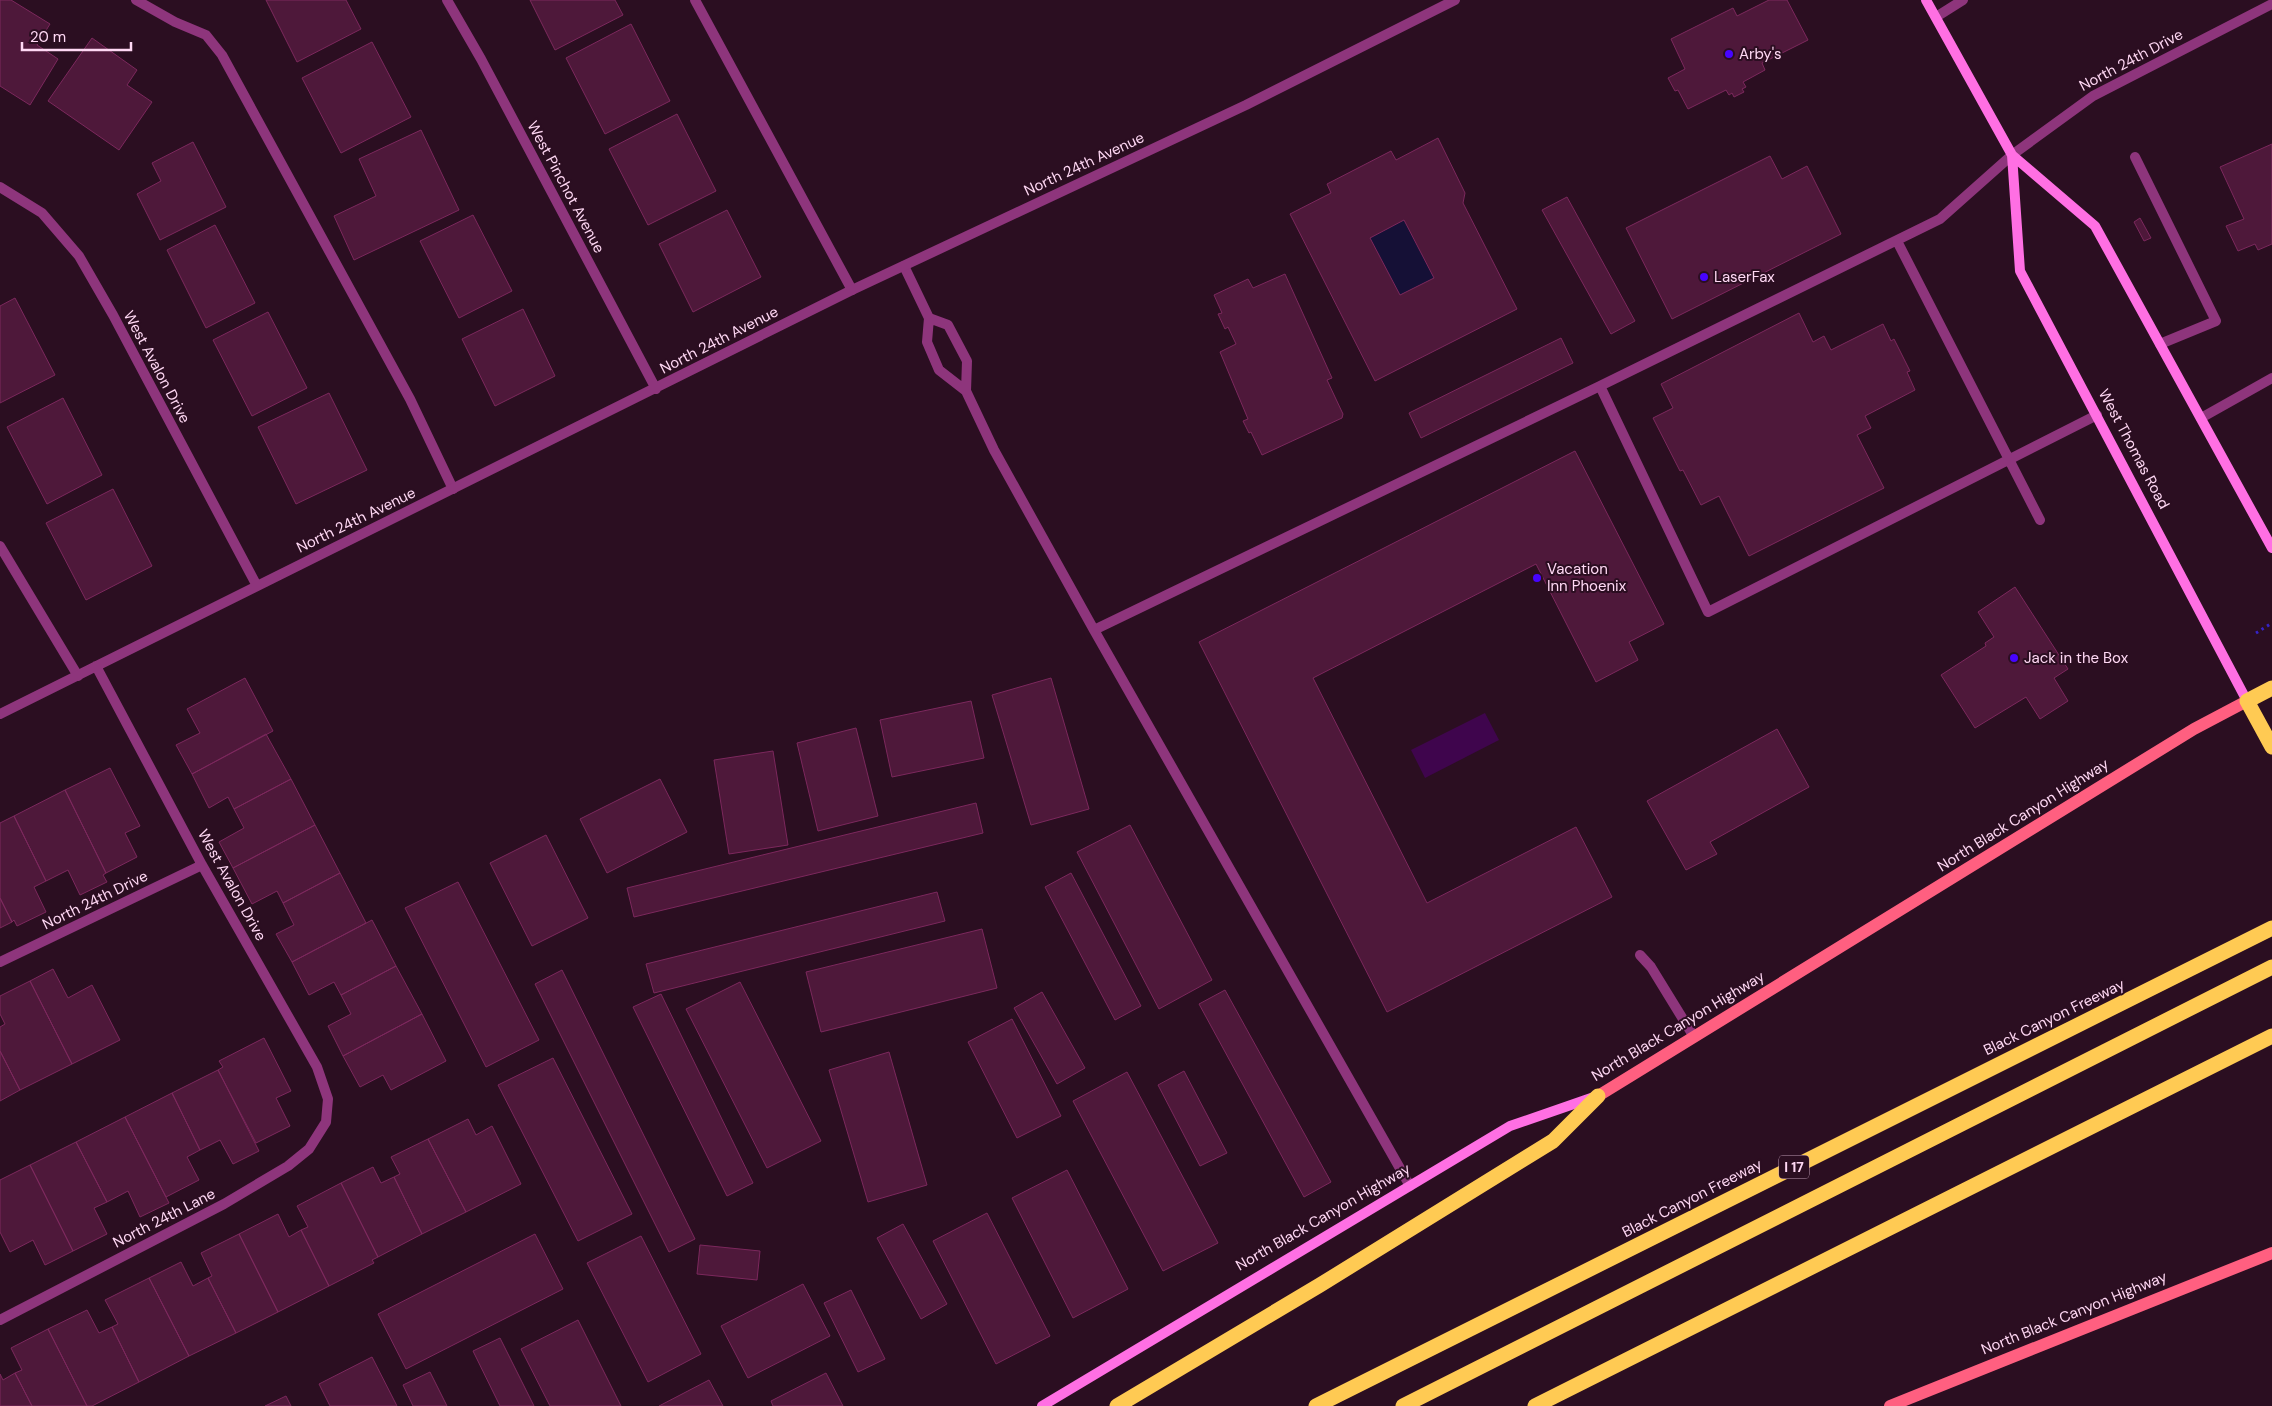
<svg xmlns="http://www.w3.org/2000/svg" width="2272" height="1406" font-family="'DM Sans',sans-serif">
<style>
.green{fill:#151036}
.water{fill:#3f054d}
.building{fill:#4e183a;stroke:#7c285d;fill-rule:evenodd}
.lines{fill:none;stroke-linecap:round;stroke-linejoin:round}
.path{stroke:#3624c7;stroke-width:3;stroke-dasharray:2.5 4;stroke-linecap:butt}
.lane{stroke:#8e357c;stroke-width:10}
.street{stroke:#8e357c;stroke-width:10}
.secondary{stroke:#ff6fe3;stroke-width:10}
.primary{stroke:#ff5f80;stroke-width:12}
.highway{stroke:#ffca53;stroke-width:15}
.poi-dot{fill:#4704ff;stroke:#2b0e21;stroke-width:2}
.labels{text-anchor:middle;stroke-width:4;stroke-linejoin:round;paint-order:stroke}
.shield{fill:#2b0e21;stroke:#bf9bb5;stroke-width:1}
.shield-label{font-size:14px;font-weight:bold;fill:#ffd8f4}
.poi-label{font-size:15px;fill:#ffd8f4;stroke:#2b0e21;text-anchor:start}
.street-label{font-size:15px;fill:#ffd8f4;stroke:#2b0e21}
</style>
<rect width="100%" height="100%" fill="#2b0e21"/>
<path class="green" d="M1404 220 1434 278 1400 295 1370 238Z"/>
<path class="water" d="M1485 713 1499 740 1425 778 1411 750Z"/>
<path class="building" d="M0 0H11L50 24 37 45 58 59 30 105 0 86Z
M266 0H346L361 29 297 62Z
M530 0H615L623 15 555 50Z
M1787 0 1808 40 1762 63 1765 70 1743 82 1746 87 1742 89 1744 92 1734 97 1732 93 1729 95 1726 90 1688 109 1678 90 1675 91 1668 78 1685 69 1671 39 1733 8 1737 16 1769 0Z
M631 24 670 101 605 134 566 58Z
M92 38 137 70 127 85 152 102 119 150 48 101Z
M372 42 411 117 341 153 302 78Z
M677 114 716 191 648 225 609 149Z
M421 130 459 210 354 260 334 216 376 196 359 159Z
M1438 138 1465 193 1463 203 1517 309 1375 381 1290 214 1331 193 1327 184 1391 151 1396 160ZM1404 220 1434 278 1400 295 1370 238Z
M193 142 226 207 160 240 137 194 161 181 152 163Z
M2272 144V244L2258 250 2255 244 2238 251 2226 226 2244 219 2220 167Z
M1770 156 1782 179 1807 166 1841 234 1672 319 1626 228Z
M1567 197 1635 321 1611 334 1542 210Z
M727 210 761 277 693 312 659 244Z
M473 215 512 291 459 318 420 241Z
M2140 218 2151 238 2144 241 2134 222Z
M215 225 255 303 206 328 167 250Z
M1285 274 1332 378 1327 380 1343 414 1342 418 1262 455 1251 432 1249 433 1243 421 1248 419 1220 352 1236 344 1228 327 1225 329 1218 314 1222 313 1214 295 1248 279 1253 288Z
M15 298 55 375 0 403V306Z
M523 309 555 376 495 406 462 339Z
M268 312 307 388 252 416 213 340Z
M1799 313 1813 342 1824 336 1831 350 1883 324 1891 341 1894 339 1910 371 1907 372 1915 390 1865 416 1871 428 1857 435 1884 488 1749 556 1719 496 1701 505 1683 470 1680 471 1653 418 1673 408 1661 384Z
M1561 338 1573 363 1421 438 1409 413Z
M329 393 367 470 296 504 258 427Z
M63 398 102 475 47 504 7 427Z
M1575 451 1664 624 1629 642 1638 660 1596 682 1536 564 1313 678 1427 903 1576 827 1612 897 1387 1012 1199 642Z
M113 489 152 566 86 600 46 523Z
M2015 587 2068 669 2054 678 2068 701 2040 719 2026 697 1975 728 1941 675 1986 646 1985 643 1994 637 1978 612Z
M245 678 273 731 192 774 176 745 200 733 187 709Z
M1051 678 1089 809 1031 825 992 695Z
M971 701 984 758 892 777 880 720Z
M856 728 878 816 818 831 797 743Z
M1777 729 1809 787 1710 842 1717 854 1686 870 1647 801Z
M266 734 291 779 234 809 228 797 209 808 192 774Z
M773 751 788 845 729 854 714 760Z
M110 768 140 826 125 833 137 857 106 873 65 790Z
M291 779 315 825 233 868 219 842 244 828 234 809Z
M660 779 687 832 607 873 580 819Z
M65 790 106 873 103 875 107 882 80 895 68 870 46 881 14 816Z
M976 803 983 833 634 917 627 888Z
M14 816 46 881 34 887 46 912 17 926 14 920 12 922 0 898V823Z
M315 825 340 873 283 903 277 891 252 904 233 868Z
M1130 825 1212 980 1159 1009 1077 852Z
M546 835 588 918 532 946 490 863Z
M340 873 366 923 292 962 276 934 294 925 283 903Z
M1071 873 1141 1006 1115 1020 1045 887Z
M458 882 539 1040 486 1067 405 908Z
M937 892 945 921 654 993 646 964Z
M0 898 12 922 0 928Z
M372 920 396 966 341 995 334 982 309 995 292 962Z
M982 929 997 988 821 1032 806 972Z
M396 966 422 1014 343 1056 328 1026 351 1014 341 995Z
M53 969 68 998 92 985 120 1040 72 1064 30 981Z
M562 970 695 1239 669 1252 535 984Z
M30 981 72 1064 20 1090 0 1051V1027L5 1024 0 1014V996Z
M740 982 821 1141 767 1168 686 1009Z
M1225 990 1331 1182 1304 1197 1199 1004Z
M1042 992 1085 1068 1057 1084 1014 1008Z
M661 994 753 1183 727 1196 633 1007Z
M422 1014 446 1061 391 1090 383 1075 360 1087 343 1056Z
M1012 1019 1061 1116 1017 1138 968 1042Z
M264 1038 291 1091 276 1098 290 1126 256 1143 218 1070 223 1067 219 1061Z
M0 1051 20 1090 0 1101Z
M889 1052 927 1185 868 1202 829 1070Z
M553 1058 632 1214 578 1241 498 1085Z
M218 1070 259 1151 233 1164 220 1140 200 1150 172 1093Z
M1184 1071 1227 1153 1200 1166 1158 1085Z
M1127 1072 1218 1243 1163 1271 1073 1101Z
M172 1093 200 1150 187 1157 199 1180 166 1197 125 1117Z
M125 1117 169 1203 140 1217 128 1191 107 1202 76 1142Z
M468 1119 476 1135 492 1126 521 1184 466 1212 428 1139Z
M428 1139 466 1212 422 1234 394 1177 400 1174 391 1157Z
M76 1142 107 1202 94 1208 107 1234 73 1251 30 1165Z
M30 1165 73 1251 45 1265 33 1240 10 1252 0 1232V1180Z
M373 1167 381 1183 394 1177 422 1234 378 1257 341 1183Z
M1067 1170 1128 1289 1073 1318 1012 1198Z
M341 1183 378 1257 372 1260 374 1263 329 1286 301 1230 308 1227 297 1206Z
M987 1213 1050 1336 996 1364 933 1241Z
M278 1214 289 1237 301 1230 329 1286 278 1312 239 1234Z
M903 1224 947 1304 921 1319 877 1238Z
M239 1234 278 1312 236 1333 208 1278 212 1276 201 1253Z
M535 1234 563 1289 406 1369 378 1314Z
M641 1236 701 1354 648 1382 587 1263Z
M700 1245 760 1251 757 1280 697 1274Z
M181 1262 193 1286 208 1278 236 1333 189 1356 149 1278Z
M149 1278 189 1356 139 1382 112 1327 118 1324 105 1300Z
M803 1284 830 1336 748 1378 721 1326Z
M851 1290 885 1359 858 1372 824 1303Z
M87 1310 99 1333 112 1327 139 1382 92 1406H87L48 1329Z
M578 1320 621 1406H550L521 1349Z
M48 1329 87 1406H32L15 1373 22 1370 11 1348Z
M500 1338 534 1406H500L473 1351Z
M372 1357 397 1406H330L319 1384Z
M430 1372 447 1406H413L403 1385Z
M15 1373 32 1406H0V1374L3 1380Z
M826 1373 843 1406H773L771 1401Z
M709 1380 723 1406H659Z
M286 1396 291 1406H265Z"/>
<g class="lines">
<path class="path" d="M2256 633 2272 623"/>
<path class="lane" d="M136 0 175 22 206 35 222 55 410 399 453 489
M695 0 852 290
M1936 17 1963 0
M2135 157 2216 321 2160 344
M1897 241 2040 520
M904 266 929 318
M1600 386 1940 219 2012 155
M966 391 967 361 948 325 929 318 927 342 939 370 966 391 994 450 1094 630
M2201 418 2272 378
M0 546 78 676
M1640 955 1651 967 1694 1037
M1410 1186 1094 630 1600 386 1708 612 2097 415"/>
<path class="street" d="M447 0 481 59 656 389
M2012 155 2093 96 2272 4
M0 187 42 213 79 256 113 315 257 586
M0 714 852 290 1246 105 1455 0
M0 962 202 865
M0 1320 224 1204 288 1166 309 1149 326 1122 328 1099 317 1067 202 865 96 666"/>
<path class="secondary" d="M1926 0 2012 155 2095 226 2272 548
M2012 155 2020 271 2247 701
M1042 1406 1510 1126 1594 1097"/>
<path class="primary" d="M1598 1096 2194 729 2247 701
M1890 1406 2272 1253"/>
<path class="highway" d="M2272 688 2247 701 2272 747
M1117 1406 1320 1285 1553 1141 1598 1096
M1316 1406 2272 928
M1403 1406 2272 967
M1535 1406 2272 1036"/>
</g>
<g class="poi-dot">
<circle cx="1729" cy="54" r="5"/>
<circle cx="1704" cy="277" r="5"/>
<circle cx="1537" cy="578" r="5"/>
<circle cx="2014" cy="658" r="5"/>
</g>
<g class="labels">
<rect class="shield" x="1779" y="1155.5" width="30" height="23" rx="4"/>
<g class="shield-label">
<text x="1794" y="1172">I 17</text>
</g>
<g class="poi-label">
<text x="1739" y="59">Arby's</text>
<text x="1714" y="282">LaserFax</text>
<text x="1547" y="574">Vacation<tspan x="1547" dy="17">Inn Phoenix</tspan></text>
<text x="2024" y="663">Jack in the Box</text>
</g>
<g class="street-label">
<text transform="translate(2131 60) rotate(-28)" y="5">North 24th Drive</text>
<text transform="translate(1084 164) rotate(-25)" y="5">North 24th Avenue</text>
<text transform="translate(566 187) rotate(62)" y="5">West Pinchot Avenue</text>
<text transform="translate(719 340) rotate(-27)" y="5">North 24th Avenue</text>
<text transform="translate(157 367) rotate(62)" y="5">West Avalon Drive</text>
<text transform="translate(2134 449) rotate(62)" y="5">West Thomas Road</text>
<text transform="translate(356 520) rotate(-26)" y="5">North 24th Avenue</text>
<text transform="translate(2023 815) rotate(-32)" y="5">North Black Canyon Highway</text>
<text transform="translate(232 885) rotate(61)" y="5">West Avalon Drive</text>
<text transform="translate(95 900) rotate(-26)" y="5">North 24th Drive</text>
<text transform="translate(2054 1017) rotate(-26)" y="5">Black Canyon Freeway</text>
<text transform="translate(1678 1026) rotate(-31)" y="5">North Black Canyon Highway</text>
<text transform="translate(1692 1198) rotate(-27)" y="5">Black Canyon Freeway</text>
<text transform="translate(1323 1217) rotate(-30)" y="5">North Black Canyon Highway</text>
<text transform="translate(164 1218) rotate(-27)" y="5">North 24th Lane</text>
<text transform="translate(2074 1313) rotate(-22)" y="5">North Black Canyon Highway</text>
</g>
</g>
<path d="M22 42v8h109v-8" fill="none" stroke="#ffd8f4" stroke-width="2.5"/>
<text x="30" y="42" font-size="15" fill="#ffd8f4" stroke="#2b0e21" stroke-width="4" paint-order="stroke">20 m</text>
</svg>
